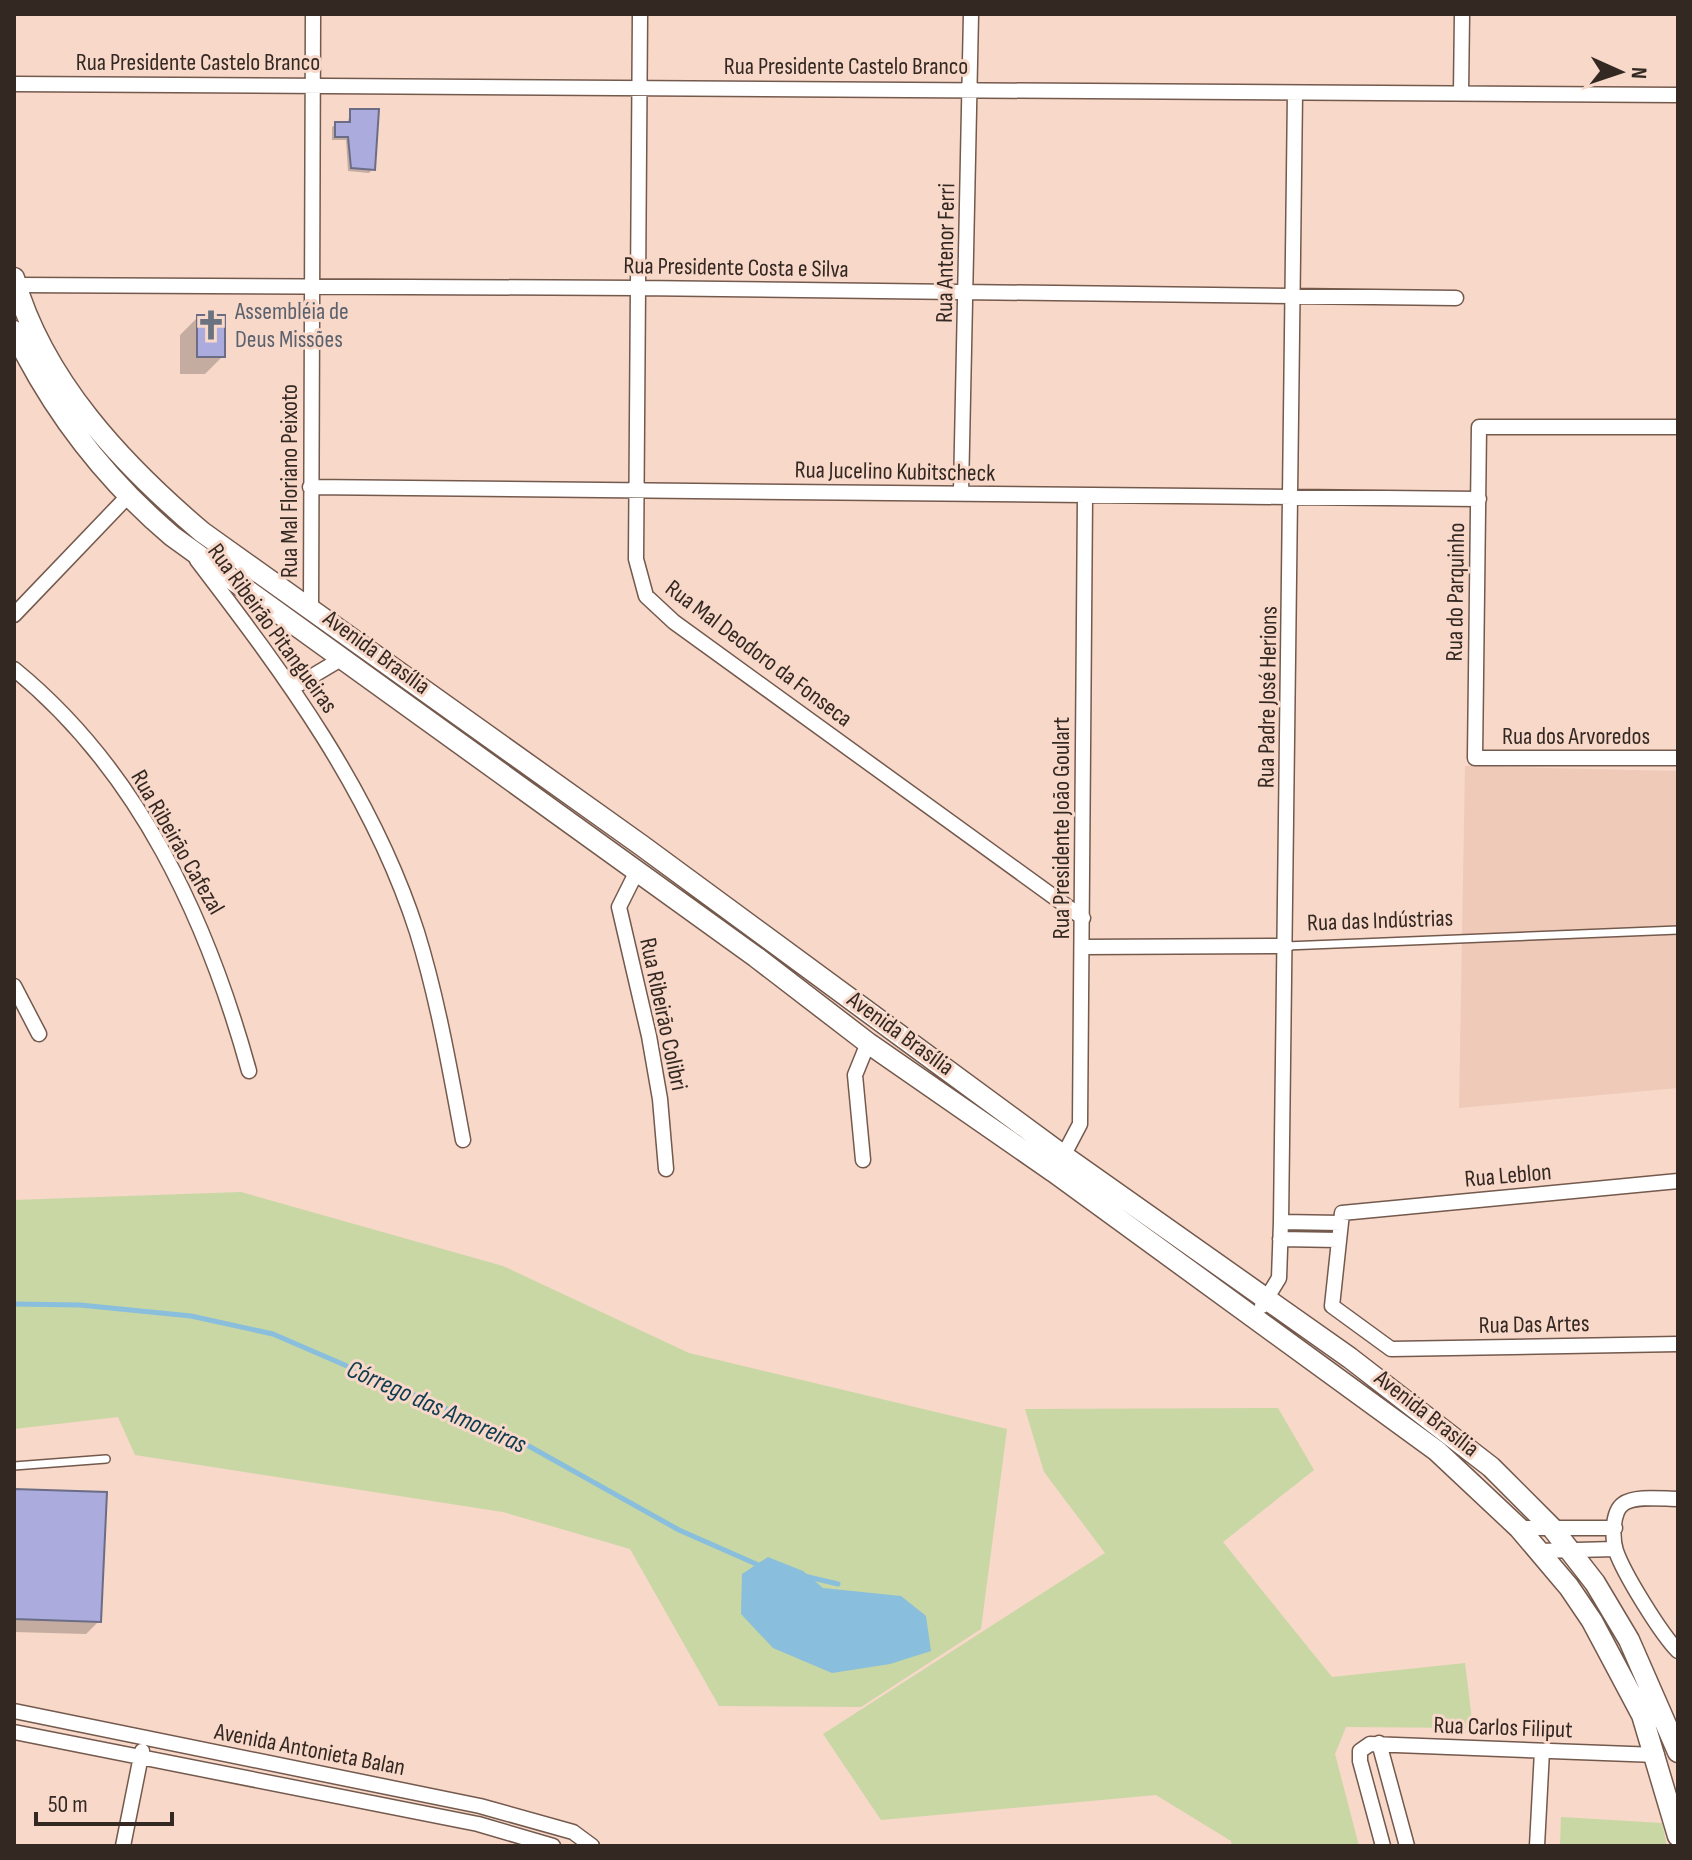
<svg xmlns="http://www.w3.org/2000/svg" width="1692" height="1860" font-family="'Sofia Sans Condensed',sans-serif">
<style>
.built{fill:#efcab8}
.green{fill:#c8d7a4}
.water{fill:#89bedd}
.shadow{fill:#0003}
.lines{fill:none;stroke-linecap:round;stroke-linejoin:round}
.stream{stroke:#89bedd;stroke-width:5}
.building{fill:#ababdd;stroke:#6b6c85;stroke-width:2}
.lane-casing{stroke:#74594d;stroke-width:10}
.street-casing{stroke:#74594d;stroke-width:17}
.secondary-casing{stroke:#74594d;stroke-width:23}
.lane{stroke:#fff;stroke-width:7}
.street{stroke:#fff;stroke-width:14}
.secondary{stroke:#fff;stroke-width:20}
.labels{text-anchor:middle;stroke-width:6;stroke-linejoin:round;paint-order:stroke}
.street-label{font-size:24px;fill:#342823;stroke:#f7d8c9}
.worship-label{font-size:24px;fill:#5b616d;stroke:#f7d8c9;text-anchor:start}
.water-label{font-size:26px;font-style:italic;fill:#0f3b51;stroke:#f7d8c9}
</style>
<rect width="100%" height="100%" fill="#f7d8c9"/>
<path class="built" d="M1465 766 1678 771V1088L1459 1108Z"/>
<path class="green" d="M241 1192 503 1266 689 1353 1007 1429 981 1629 861 1707 719 1706 630 1549 503 1512 135 1455 118 1417 14 1429V1200Z
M1278 1408 1314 1470 1223 1542 1332 1677 1465 1663 1473 1728 1346 1727 1335 1754 1359 1846H1232L1231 1841 1156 1795 881 1820 823 1734 1105 1553 1044 1472 1025 1409Z
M1561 1817 1662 1823 1667 1846H1560Z"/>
<path class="water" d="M768 1557 803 1571 823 1588 901 1596 926 1616 931 1651 890 1664 832 1673 773 1648 741 1614 742 1574Z"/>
<path class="shadow" d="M351 111 373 169 369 173 348 171 346 140H332V127L336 124H347Z
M198 317 223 356 205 374H180V335Z
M14 1491 99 1621 86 1634 14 1632Z"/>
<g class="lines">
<path class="stream" d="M14 1304 80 1305 191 1316 273 1334 518 1440 679 1530 763 1567
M804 1576 838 1584"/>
</g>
<path class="building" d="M350 109H379L375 170 351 168 348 137H335V122H350Z
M197 315H225V357H197Z
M14 1489 107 1492 101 1622 14 1619Z"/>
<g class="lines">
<g class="lane-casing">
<path id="lane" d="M1286 946 1678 930
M14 1466 106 1459"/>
</g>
<g class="street-casing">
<path id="street" d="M640 14 636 559 646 596 674 622 1083 918
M14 84 1678 95
M1461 93 1462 14
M16 285 638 288 1456 298
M1678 427H1479L1475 758H1678
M310 487 1479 499
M961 492 971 14
M197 560C285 675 372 792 417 932 438 1000 450 1070 463 1140
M311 612 313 14
M14 615 128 496
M14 669C139 771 207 919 249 1071
M294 687 341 659
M637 871 619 907 649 1036 660 1099 666 1169
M1083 947 1286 946
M14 986 39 1034
M863 1160 855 1075 868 1043
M1060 1162 1080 1124 1085 496
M1678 1181 1342 1213 1332 1306 1391 1349 1678 1344
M1281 1222 1341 1223
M1280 1239 1339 1240
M1262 1306 1279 1278 1281 1222 1295 93
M1678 1499C1663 1499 1635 1495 1623 1504 1612 1512 1612 1539 1616 1551 1624 1574 1661 1634 1678 1651
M1519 1528H1615
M1538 1551 1615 1549
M14 1711 480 1806 573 1832 592 1846
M14 1732 478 1824 553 1846
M1379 1743 1407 1846
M123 1846 142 1751
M1383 1846 1360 1761V1751L1370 1744 1657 1755
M1537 1846 1542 1751"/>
</g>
<g class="secondary-casing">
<path id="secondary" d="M14 278C43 381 123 465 202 532L641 845 1064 1156 1350 1358 1491 1467 1553 1529 1595 1583 1629 1640 1678 1752
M14 331C52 410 105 479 172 536L756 957 868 1043 1054 1172 1437 1451 1519 1528 1569 1587 1592 1621 1642 1715 1678 1836"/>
</g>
<use href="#lane" class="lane"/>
<use href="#street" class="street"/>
<use href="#secondary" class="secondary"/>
</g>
<defs>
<g id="church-bare" transform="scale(2.4)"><path d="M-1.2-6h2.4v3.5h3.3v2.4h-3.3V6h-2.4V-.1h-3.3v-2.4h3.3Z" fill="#6b7280" stroke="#f7d8c9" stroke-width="2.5" paint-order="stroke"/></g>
</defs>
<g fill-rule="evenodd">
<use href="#church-bare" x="211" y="325"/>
</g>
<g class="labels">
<g class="street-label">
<text x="198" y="70">Rua Presidente Castelo Branco</text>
<text x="846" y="74">Rua Presidente Castelo Branco</text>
<text transform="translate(945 253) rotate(-89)" y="8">Rua Antenor Ferri</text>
<text transform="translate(736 267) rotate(1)" y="8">Rua Presidente Costa e Silva</text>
<text transform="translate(895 471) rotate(1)" y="8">Rua Jucelino Kubitscheck</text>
<text transform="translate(289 481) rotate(-90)" y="8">Rua Mal Floriano Peixoto</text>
<text transform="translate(1455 592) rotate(-89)" y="8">Rua do Parquinho</text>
<text transform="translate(273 628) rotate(54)" y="8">Rua Ribeirão Pitangueiras</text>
<text transform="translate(377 652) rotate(36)" y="8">Avenida Brasília</text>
<text transform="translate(759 653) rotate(37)" y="8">Rua Mal Deodoro da Fonseca</text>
<text transform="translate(1267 697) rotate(-89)" y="8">Rua Padre José Herions</text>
<text x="1576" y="744">Rua dos Arvoredos</text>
<text transform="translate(1061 828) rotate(-90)" y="8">Rua Presidente João Goulart</text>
<text transform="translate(178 842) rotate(60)" y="8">Rua Ribeirão Cafezal</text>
<text transform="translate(1380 920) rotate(-2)" y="8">Rua das Indústrias</text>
<text transform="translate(664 1014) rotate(78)" y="8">Rua Ribeirão Colibri</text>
<text transform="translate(901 1033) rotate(36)" y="8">Avenida Brasília</text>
<text transform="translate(1508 1175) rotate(-5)" y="8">Rua Leblon</text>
<text transform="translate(1534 1324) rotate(-1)" y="8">Rua Das Artes</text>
<text transform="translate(1427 1413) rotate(38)" y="8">Avenida Brasília</text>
<text transform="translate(1503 1727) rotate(2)" y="8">Rua Carlos Filiput</text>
<text transform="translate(310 1749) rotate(11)" y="8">Avenida Antonieta Balan</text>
</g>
<g class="worship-label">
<text x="235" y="319">Assembléia de<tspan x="235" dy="28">Deus Missões</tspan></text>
</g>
<g class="water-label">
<text transform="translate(437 1406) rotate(24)" y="9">Córrego das Amoreiras</text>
</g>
</g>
<rect width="1692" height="1860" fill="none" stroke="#342823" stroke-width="32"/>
<g transform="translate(1620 72) rotate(93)" stroke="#f7d8c9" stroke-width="6" paint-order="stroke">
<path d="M0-6L14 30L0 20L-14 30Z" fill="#342823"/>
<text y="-12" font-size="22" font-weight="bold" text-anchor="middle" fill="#342823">N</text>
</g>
<path d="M36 1812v12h136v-12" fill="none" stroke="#342823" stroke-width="4"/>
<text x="48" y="1812" font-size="24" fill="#342823" stroke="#f7d8c9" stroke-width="6" paint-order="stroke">50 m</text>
</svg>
